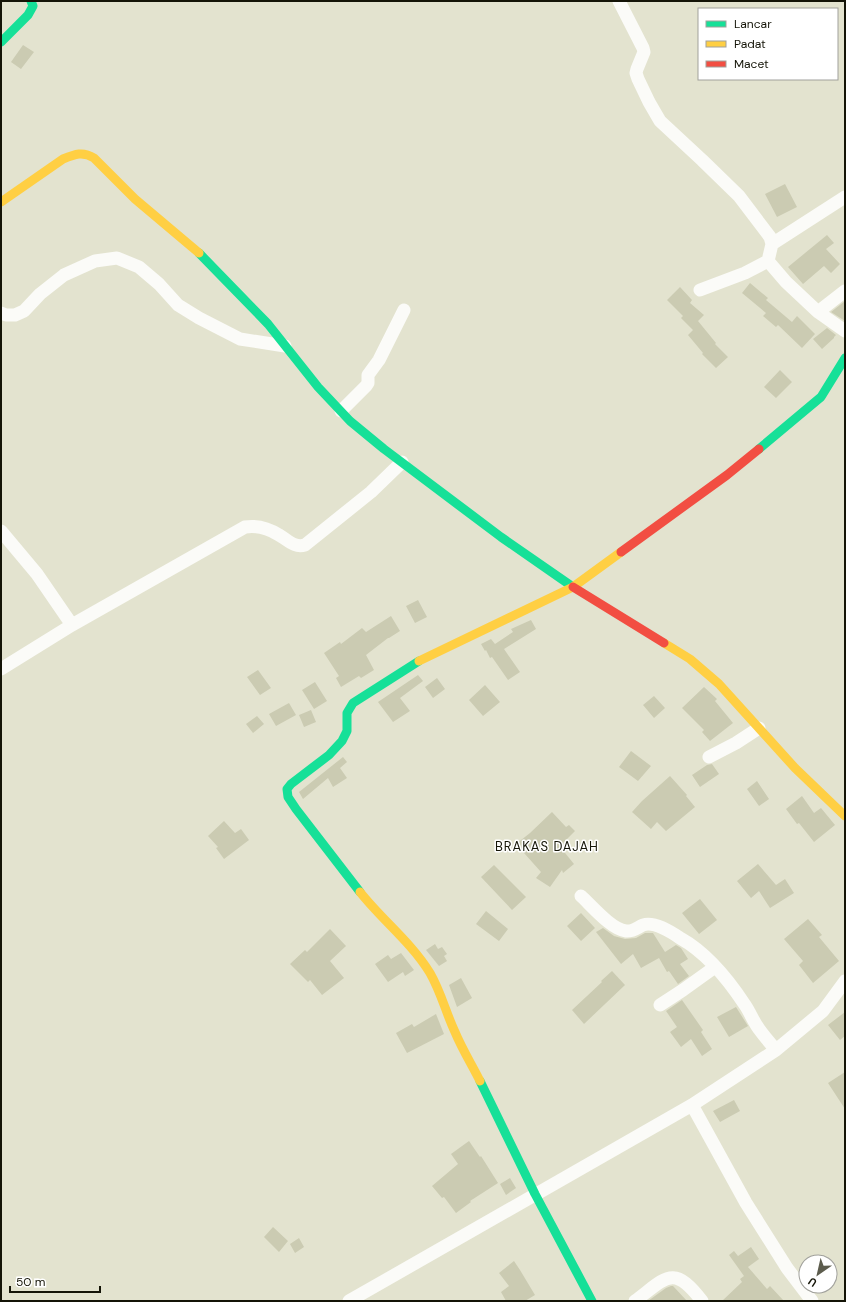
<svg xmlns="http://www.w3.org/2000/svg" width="846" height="1302" font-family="'DM Sans',sans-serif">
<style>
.building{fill:#cbcbb2}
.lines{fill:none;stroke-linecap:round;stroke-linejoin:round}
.street{stroke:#fbfbf8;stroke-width:13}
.fast{stroke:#16e098;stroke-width:9}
.slow{stroke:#ffcf43;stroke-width:9}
.jam{stroke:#f24e42;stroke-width:9}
.labels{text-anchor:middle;stroke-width:3;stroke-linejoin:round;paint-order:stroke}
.quarter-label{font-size:13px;letter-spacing:1px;fill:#141407;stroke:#fff}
</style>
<rect width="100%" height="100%" fill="#e3e3cf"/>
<path class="building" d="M23 45 34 52 21 69 11 62Z
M785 184 797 207 777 217 765 194Z
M827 235 834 243 826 249 840 264 831 273 824 266 803 284 788 267Z
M750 283 768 298 766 300 792 322 797 316 815 334 802 348 778 325 776 327 763 316 766 313 742 293Z
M680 287 692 300 690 303 704 315 698 321 716 343 715 344 728 357 716 368 702 354 703 353 688 335 693 330 681 318 683 316 667 300Z
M845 301V321L831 312Z
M827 328 836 335 834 337V338L822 349 813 339Z
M780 370 792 382 776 398 764 387Z
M418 600 427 617 415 623 406 606Z
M391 616 400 631 389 638H388L366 655 374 670 361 678 359 676 341 687 336 678 339 676 324 653 340 642 341 644 362 628 366 632Z
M531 620 536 629 504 649 520 672 508 680 492 657 490 658 486 650 485 651 481 644 491 639 495 644 513 632 511 629Z
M258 670 271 688 260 695 247 677Z
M418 675 423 681 400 698 410 711 393 722 378 702Z
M437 678 445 689 433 698 425 687Z
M315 682 327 701 314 709 302 690Z
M485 685 500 702 483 716 469 700Z
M704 687 717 699 715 701 733 723 710 741 702 732 704 730 682 708Z
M654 696 665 708 654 718 643 705Z
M289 703 296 715 276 726 269 714Z
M311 710 316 722 304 727 299 715Z
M257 716 264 724 253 733 246 724Z
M631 751 651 766 638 781 619 767Z
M343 757 347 762 340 768 347 778 333 787 328 778 303 799 299 792Z
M712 764 719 774 700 787 692 775 707 765Z
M670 776 687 795 686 796 695 807 666 831 657 822 651 829 632 812 642 801Z
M757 781 769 799 759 806 747 789Z
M802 796 814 813 821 808 835 825 814 842 799 823 797 824 786 809Z
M552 812 566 827 569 825 575 831 562 844 564 846 561 848 574 864 563 873 562 870 550 887 536 878 541 872 516 844 530 833Z
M224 821 235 833 241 829 249 840 224 859 216 848 218 847 208 836Z
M758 864 776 885 785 879 794 893 770 908 759 891 751 898 737 881Z
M494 865 526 897 512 910 481 877Z
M700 899 717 920 699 934 682 913Z
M486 911 508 929 499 941 476 924Z
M581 913 595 928 581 941 567 926Z
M808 919 822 935 819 937 839 961 813 983 799 965 803 961 784 939Z
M603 928 614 936 625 939 636 938 645 933H653L665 952 676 945 681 948 688 959 680 964 689 976 678 984 669 971 667 972 659 958 641 968 633 954 621 964 596 932Z
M330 929 346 946 330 961 344 978 322 995 310 980 308 982 290 964 305 950 307 952Z
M435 944 438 949 442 947 447 954 444 956 447 961 439 966 426 950Z
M401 953 414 970 405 976 403 972 388 982 375 964 388 955 391 959Z
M612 971 625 985 584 1024 572 1010 602 982 601 981Z
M461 978 472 998 457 1007 449 985Z
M682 1000 703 1030 701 1032 712 1049 702 1056 691 1039 681 1047 670 1032 677 1027 666 1011Z
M736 1007 748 1026 729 1037 717 1017Z
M845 1012V1036L840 1040 828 1025Z
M436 1014 444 1034 407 1053 396 1033 412 1024 414 1027Z
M845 1072V1109L828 1083Z
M734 1100 740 1111 720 1122 713 1111Z
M469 1141 480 1157 481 1156 498 1183 470 1201 471 1202 456 1213 444 1197 442 1198 432 1186 458 1164 451 1154Z
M510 1178 516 1188 506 1195 500 1184Z
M273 1227 288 1241 279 1252 264 1237Z
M299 1238 304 1247 295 1253 290 1244Z
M751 1247 759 1259 748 1267 767 1289 770 1286 784 1301H722L742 1282 740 1279 744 1276 729 1255 734 1251 738 1256Z
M514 1261 520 1270 535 1295 525 1301H506L501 1292 509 1286 499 1273Z
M671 1286H673L687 1301H648L666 1288Z"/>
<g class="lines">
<path class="street" d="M619 1 643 48 644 52 637 69 636 73 638 79 649 102 660 121 702 160 739 196 770 237 772 244 768 261 786 282 818 312 845 331
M772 244 845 197
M700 290 745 273 768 261
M818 312 845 291
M1 313 6 315H15L24 311 40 294 64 275 95 261 117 258 139 267 159 284 178 305 199 318 240 339 285 346
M341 411 366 386 368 383V375L379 360 404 310
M1 531 37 574 72 625
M1 669 72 625 245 527C257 525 268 528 279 535 288 540 294 548 305 545L371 492 402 462
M709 757 736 743 759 728
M581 896C592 906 611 929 626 931 633 932 638 927 643 925 654 921 671 932 680 938 707 953 728 979 745 1005 750 1012 753 1021 759 1029 764 1036 770 1043 776 1050
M660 1005 683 990 715 967
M692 1105 746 1203 787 1268 812 1301
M349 1301 692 1105 776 1050 823 1011 845 981
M635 1301C666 1278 673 1263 702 1301"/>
<path class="fast" d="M1 42 28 15 33 6 31 1
M199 253 268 324 318 387 350 421 384 449 501 537 573 587
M759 449 821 397 845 358
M360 892 296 809 288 797 287 789 291 784 329 755 342 741 347 731V713L353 703 419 661
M480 1081 535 1194 592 1301"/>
<path class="slow" d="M1 202 63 159C75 154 83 151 94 158L135 199 199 253
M664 643 690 659 719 684 795 768 845 816
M419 661 573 587 621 552
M360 892C382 920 411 942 430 973 441 992 446 1013 455 1032 462 1049 472 1065 480 1081"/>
<path class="jam" d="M621 552 727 475 759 449
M573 587 664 643"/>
</g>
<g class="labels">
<g class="quarter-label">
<text x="547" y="851">BRAKAS DAJAH</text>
</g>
</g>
<rect width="846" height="1302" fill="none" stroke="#141407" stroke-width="4"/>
<rect x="698" y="8" width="140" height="72" fill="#ffffff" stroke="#a1a19c"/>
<rect x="706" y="21" width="20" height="6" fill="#16e098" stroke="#a1a19c"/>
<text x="734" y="28" font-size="12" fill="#141407">Lancar</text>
<rect x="706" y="41" width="20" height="6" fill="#ffcf43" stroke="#a1a19c"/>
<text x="734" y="48" font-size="12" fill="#141407">Padat</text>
<rect x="706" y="61" width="20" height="6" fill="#f24e42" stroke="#a1a19c"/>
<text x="734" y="68" font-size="12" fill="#141407">Macet</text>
<g transform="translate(818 1274) rotate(214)"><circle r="19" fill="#ffffff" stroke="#a1a19c"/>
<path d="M0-3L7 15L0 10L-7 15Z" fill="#5c5c4d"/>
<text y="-6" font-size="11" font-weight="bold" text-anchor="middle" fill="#141407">U</text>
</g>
<path d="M10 1286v6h90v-6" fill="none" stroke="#141407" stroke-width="2"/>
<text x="16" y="1286" font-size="12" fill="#141407" stroke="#ffffff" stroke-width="3" paint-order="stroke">50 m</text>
</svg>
